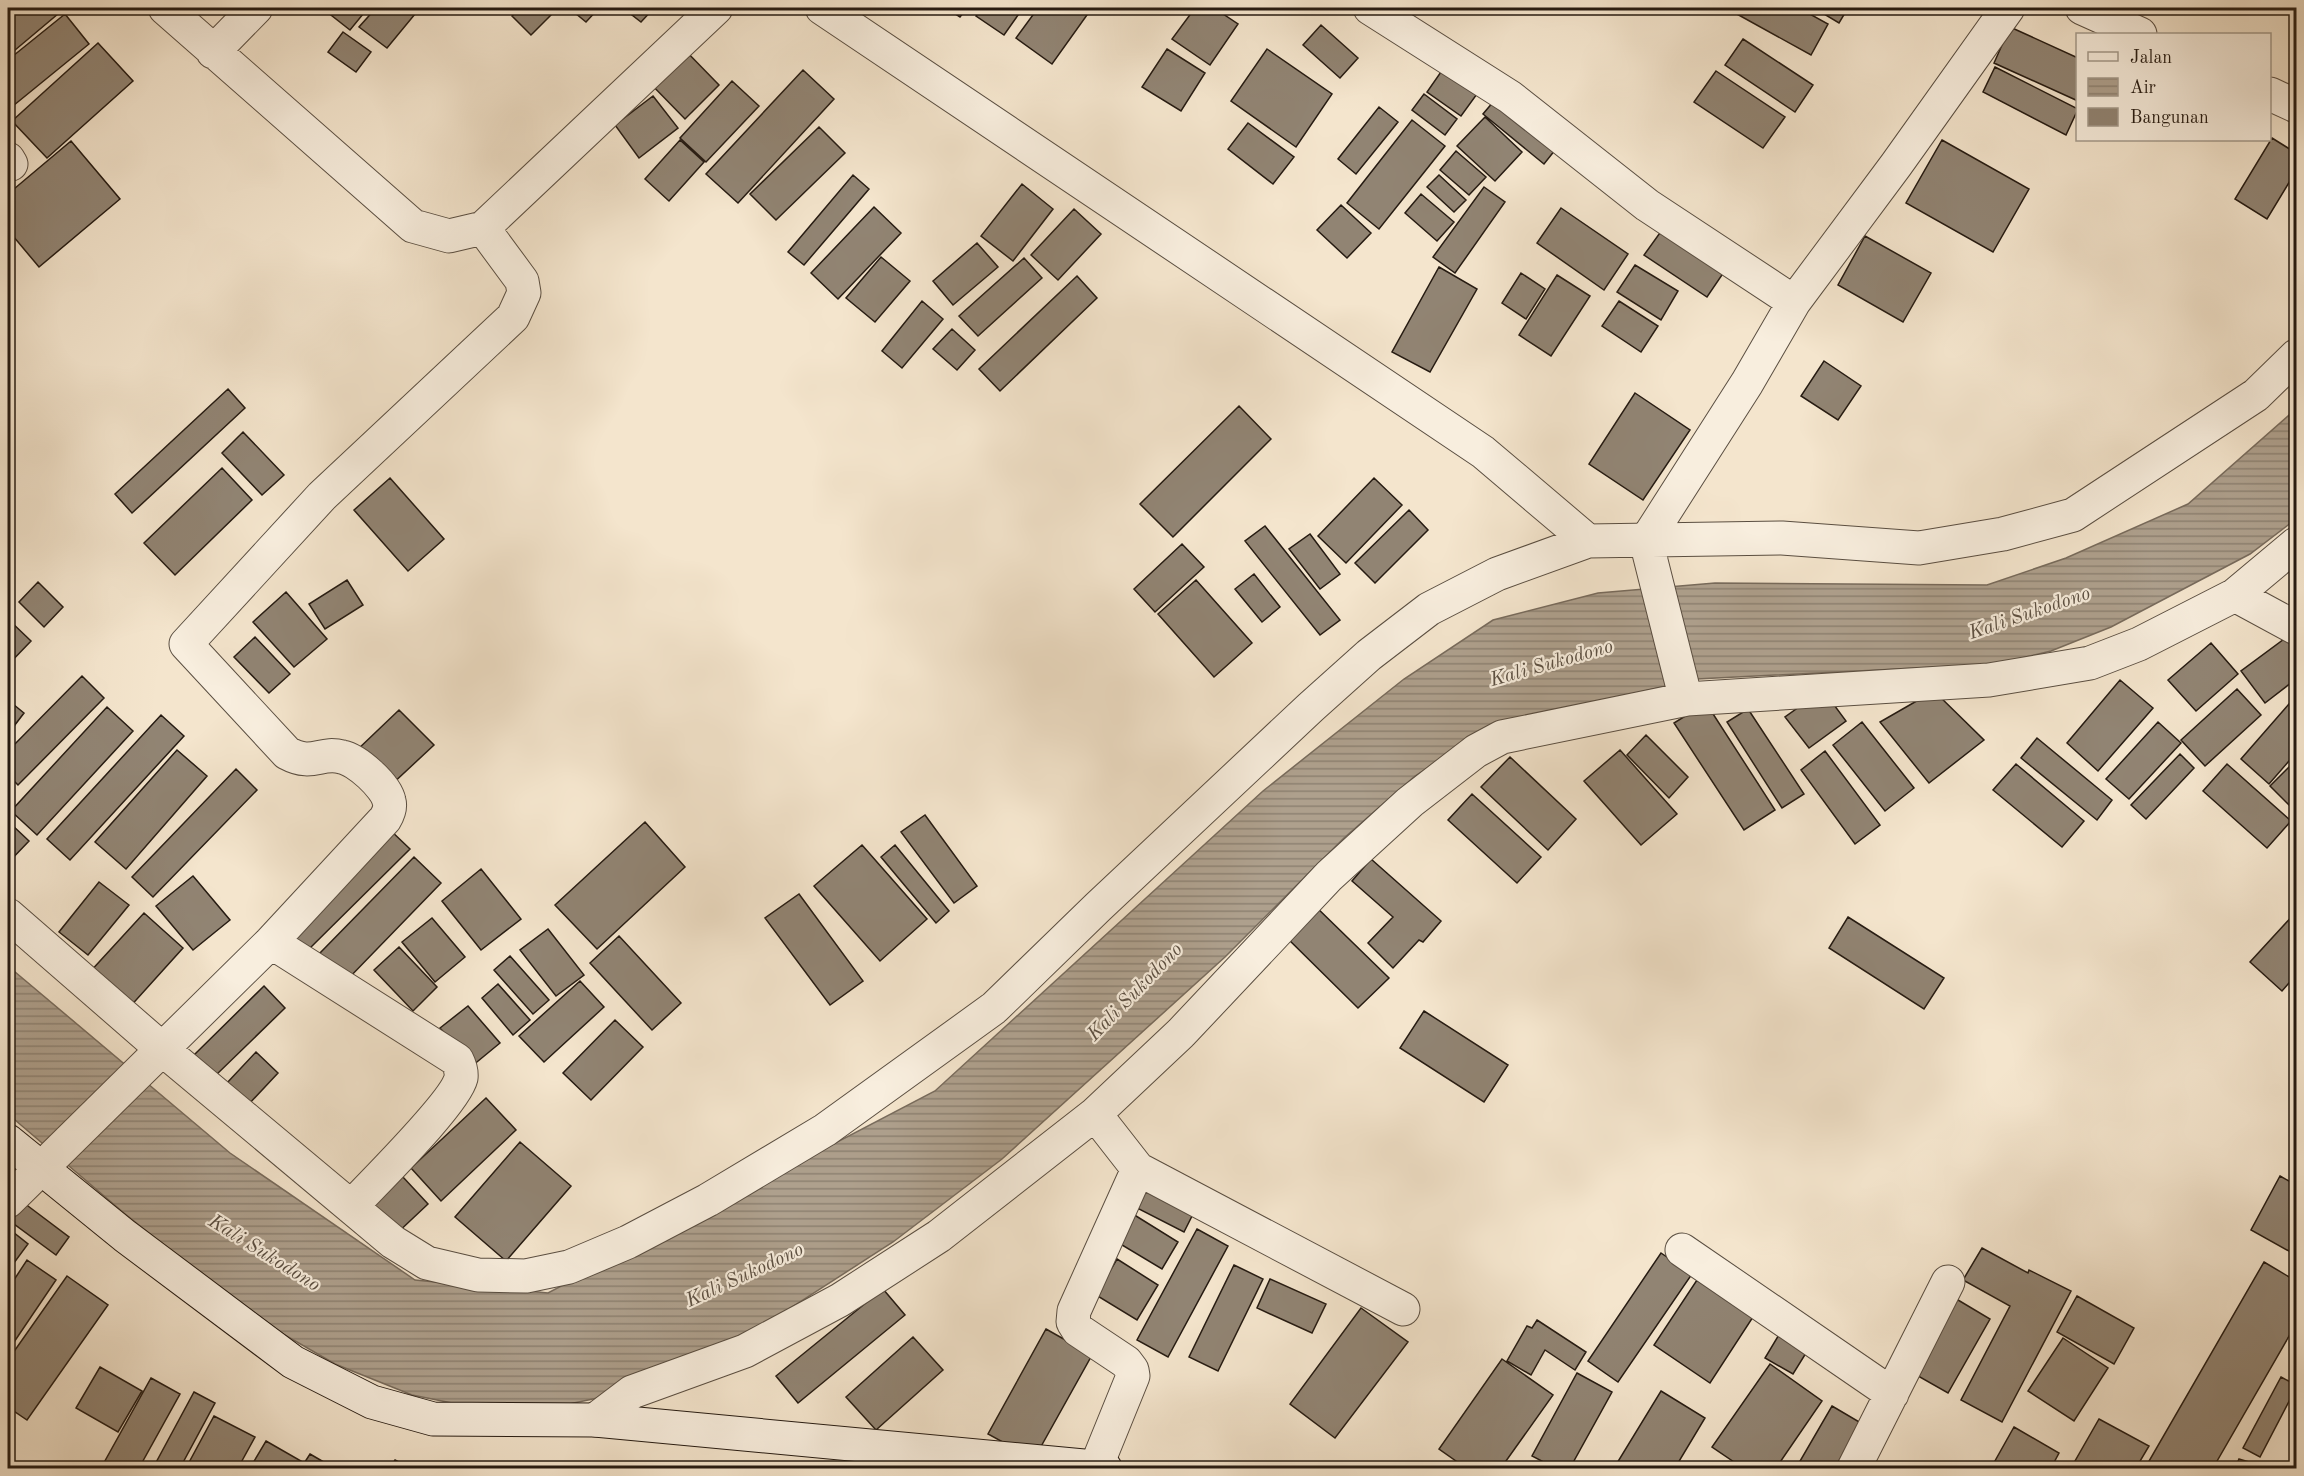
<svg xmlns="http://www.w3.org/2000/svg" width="2304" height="1476" font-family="'Old Standard TT',serif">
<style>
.water{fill:url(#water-rules);stroke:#786b5c;stroke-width:1.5}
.building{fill:#918473;stroke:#261b12;stroke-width:1.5}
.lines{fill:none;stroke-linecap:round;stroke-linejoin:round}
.street-casing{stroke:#5a4e41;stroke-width:35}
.secondary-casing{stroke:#261b12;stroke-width:35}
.street{stroke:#f8eede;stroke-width:33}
.secondary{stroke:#f8eede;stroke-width:33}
.labels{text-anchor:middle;stroke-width:4.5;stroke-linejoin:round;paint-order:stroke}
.water-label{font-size:20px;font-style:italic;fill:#5c5043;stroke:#f8eede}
</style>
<defs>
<pattern id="water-rules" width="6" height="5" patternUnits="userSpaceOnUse" patternTransform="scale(1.5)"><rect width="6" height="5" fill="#aea08d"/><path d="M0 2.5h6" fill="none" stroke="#8d8272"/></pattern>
</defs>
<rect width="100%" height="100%" fill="#f4e5cd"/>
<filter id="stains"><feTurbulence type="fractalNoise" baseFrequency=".00333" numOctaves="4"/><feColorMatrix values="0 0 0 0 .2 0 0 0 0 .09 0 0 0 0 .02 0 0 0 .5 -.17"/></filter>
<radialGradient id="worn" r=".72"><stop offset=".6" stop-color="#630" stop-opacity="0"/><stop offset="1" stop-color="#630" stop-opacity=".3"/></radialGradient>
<path class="water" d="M2296 409V519L2250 554 2111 627 2051 651 1996 664 1697 679 1544 714 1476 737 1415 776 1344 838 1225 957 1002 1159 893 1242 750 1334 612 1395 550 1408 482 1409 412 1395 335 1364 252 1316 124 1213 8 1114V966L230 1153 415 1280 548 1293 935 1091 1263 791 1404 679 1493 620 1598 593 1715 583 1987 585 2066 558 2188 504Z"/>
<path class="building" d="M8 8H65L8 56Z
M322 8H368L350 30Z
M376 8H420L387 48 359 27Z
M520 8H558L531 35 512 16Z
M569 8H599L586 22Z
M623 8H654L641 22Z
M946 8H967L960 17Z
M981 8H1023L1004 35 976 16Z
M1038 8H1092L1052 64 1016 38Z
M1195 8H1214L1238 24 1210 65 1172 39Z
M1726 8H1799L1828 24 1811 55Z
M1814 8H1848L1839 23Z
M65 14 89 44 8 110V60Z
M1321 25 1358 58 1340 78 1303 45Z
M2010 27 2078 58V101L1994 63Z
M343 32 371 52 356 72 328 52Z
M1743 39 1813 85 1795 112 1725 65Z
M98 43 133 81 47 158 12 121Z
M681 46 719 85 685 119 647 80Z
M1167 49 1205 73 1181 111 1142 87Z
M1267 49 1332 94 1296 147 1231 101Z
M1995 67 2078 109 2066 135 1983 92Z
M1443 69 1477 94 1461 116 1427 92Z
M803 70 834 99 738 203 706 174Z
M1716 71 1785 117 1763 148 1694 102Z
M732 81 759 106 706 162 680 138Z
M1424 94 1457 119 1445 135 1412 110Z
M1499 95 1559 145 1544 164 1483 114Z
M653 96 678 128 639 158 615 125Z
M1379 107 1398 122 1356 174 1338 159Z
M1485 117 1522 152 1495 181 1457 146Z
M1412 120 1445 146 1379 229 1347 203Z
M1248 123 1294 157 1273 184 1228 149Z
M819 127 845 153 776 220 750 194Z
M2272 138 2296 153V171L2267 219 2235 199Z
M680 140 704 162 669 201 645 179Z
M1942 140 2029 189 1993 252 1906 203Z
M71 141 120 199 39 267 8 230V194Z
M1456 151 1486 177 1469 195 1440 170Z
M853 175 869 189 804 265 788 252Z
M1439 175 1466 200 1454 212 1427 187Z
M1022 184 1053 209 1013 261 981 236Z
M1484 187 1505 202 1455 273 1433 257Z
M1421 194 1454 222 1437 241 1405 213Z
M1341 205 1371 233 1347 258 1317 230Z
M874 207 901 233 838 299 811 273Z
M1561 208 1628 254 1604 290 1537 243Z
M1074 209 1101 234 1058 280 1031 255Z
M1662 230 1724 272 1707 297 1644 255Z
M1865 236 1931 273 1903 322 1838 285Z
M977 243 998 267 953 305 933 281Z
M881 257 910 281 875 322 846 298Z
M1024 258 1042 278 978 336 959 316Z
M1635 265 1678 291 1661 320 1617 292Z
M1439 267 1477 289 1430 372 1392 352Z
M1521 273 1545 289 1526 319 1502 303Z
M1557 275 1590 296 1551 356 1519 335Z
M1077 276 1097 298 1000 391 979 369Z
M922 301 943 319 902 368 882 351Z
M1619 301 1658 326 1641 352 1602 326Z
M952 329 975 350 957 370 933 349Z
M1824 361 1861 386 1838 420 1801 396Z
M228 389 245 408 132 513 115 494Z
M1635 393 1690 430 1643 500 1589 464Z
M1239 406 1271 439 1173 537 1140 504Z
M243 432 284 475 262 495 222 453Z
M222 468 252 500 175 575 144 543Z
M390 478 444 539 408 571 354 510Z
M1374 478 1402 505 1346 563 1318 536Z
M1409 510 1428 530 1375 583 1355 563Z
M1265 526 1340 620 1320 635 1245 541Z
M1310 534 1340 574 1320 589 1289 549Z
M1182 544 1204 567 1155 612 1134 589Z
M1254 574 1280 607 1262 622 1235 589Z
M347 580 363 605 325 629 309 604Z
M1196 580 1252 643 1214 677 1158 614Z
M38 582 63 607 44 627 19 602Z
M286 592 327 639 294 667 253 622Z
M8 619 31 641 8 665Z
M2295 631 2296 634V679L2265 703 2241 671Z
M255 637 290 674 269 693 234 657Z
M2211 643 2238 674 2196 711 2168 680Z
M82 676 104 698 18 785 8 775V751Z
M2120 680 2153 708 2098 771 2067 743Z
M2237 689 2261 715 2205 766 2181 740Z
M1823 690 1846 721 1809 748 1785 717Z
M1934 691 1984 740 1929 783 1880 722Z
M2296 696V753L2269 784 2241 759Z
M8 700 24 713 8 734Z
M1706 703 1775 810 1744 830 1674 723Z
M107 707 133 731 37 835 11 811Z
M1748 709 1804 794 1782 808 1727 722Z
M399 710 434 745 389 787 355 752Z
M161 715 184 736 70 860 47 839Z
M1862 722 1914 788 1885 811 1833 745Z
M2158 722 2181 743 2129 799 2106 779Z
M1646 735 1688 777 1669 798 1627 755Z
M2037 738 2112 800 2097 820 2021 758Z
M177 750 207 776 126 869 95 842Z
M1620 750 1677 814 1641 845 1584 781Z
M1825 751 1880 825 1855 844 1801 770Z
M2180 754 2194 768 2146 819 2131 805Z
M1510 757 1576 819 1548 850 1481 787Z
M2296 760V812L2270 786Z
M2016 764 2084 821 2062 847 1993 790Z
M2227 764 2291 821 2267 848 2203 791Z
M236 769 257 790 153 897 132 877Z
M1472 794 1541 857 1517 883 1448 820Z
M925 815 977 886 954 903 901 832Z
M645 822 685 867 597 949 555 905Z
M11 824 29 841 8 863V827Z
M388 828 410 849 305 953 284 931Z
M862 845 927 919 880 961 814 886Z
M895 845 949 911 936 923 881 857Z
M414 857 441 883 346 981 319 954Z
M1371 859 1441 921 1423 942 1419 940 1393 968 1368 943 1393 917 1352 881Z
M481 869 521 919 481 950 442 901Z
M193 876 230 920 193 950 156 906Z
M99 882 129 905 88 955 59 932Z
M799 894 863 981 830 1005 765 918Z
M1310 901 1389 978 1358 1008 1280 931Z
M2296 912V975L2282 991 2250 962Z
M144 913 183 948 128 1009 89 973Z
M1848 917 1944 978 1924 1009 1829 948Z
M432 918 465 957 435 982 402 942Z
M548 929 584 975 556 996 520 950Z
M619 936 681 1003 652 1030 590 963Z
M399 947 437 987 413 1011 374 970Z
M510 956 549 1000 533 1014 494 970Z
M580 981 604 1007 544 1062 519 1036Z
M498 984 530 1020 513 1035 482 998Z
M264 986 285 1008 214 1077 194 1055Z
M468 1006 500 1043 472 1066 440 1028Z
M1424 1011 1508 1065 1484 1102 1400 1048Z
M615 1020 643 1047 591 1100 563 1073Z
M256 1052 278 1073 248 1105 226 1084Z
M486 1098 516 1130 441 1201 411 1168Z
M520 1142 571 1186 506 1261 455 1217Z
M402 1176 428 1204 394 1236 367 1207Z
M2280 1176 2296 1185V1255L2251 1230Z
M1147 1188 1194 1212 1184 1232 1137 1208Z
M24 1203 69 1237 56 1255 10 1221Z
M1128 1211 1178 1242 1162 1269 1112 1239Z
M8 1228 28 1244 8 1271Z
M1197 1229 1228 1246 1168 1357 1137 1340Z
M1982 1248 2028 1273 2029 1270 2071 1291 2002 1422 1961 1400 2010 1306 1963 1280Z
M1661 1253 1692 1274 1618 1382 1588 1361Z
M1117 1259 1158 1285 1137 1320 1096 1295Z
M27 1260 56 1280 8 1351V1289Z
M2264 1262 2296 1281V1324L2213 1468H2145Z
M1234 1265 1263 1279 1218 1371 1189 1357Z
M67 1276 108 1305 27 1420 8 1407V1360Z
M1270 1279 1326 1304 1312 1333 1257 1308Z
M1697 1280 1753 1317 1710 1383 1654 1345Z
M883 1289 905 1315 798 1403 776 1376Z
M2077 1296 2134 1328 2114 1364 2057 1332Z
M1953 1297 1990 1319 1948 1393 1911 1372Z
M1361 1308 1408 1342 1335 1438 1290 1404Z
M1537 1320 1586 1352 1575 1370 1545 1350 1531 1375 1507 1361 1527 1326 1532 1328Z
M1783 1328 1811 1345 1793 1374 1765 1358Z
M1046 1329 1092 1355 1034 1459 988 1434Z
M913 1337 943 1370 876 1430 846 1397Z
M2063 1338 2108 1368 2074 1421 2028 1391Z
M1502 1359 1553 1395 1501 1468H1466L1439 1449Z
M1770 1364 1822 1401 1776 1468H1743L1712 1447Z
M100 1367 142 1391 118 1432 76 1408Z
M1577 1373 1612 1392 1570 1468H1555L1532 1456Z
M2281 1377 2296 1385V1388L2260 1457 2243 1448Z
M151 1378 180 1394 139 1468H101Z
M1661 1391 1705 1418 1675 1468H1614Z
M194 1392 215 1403 180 1468H153Z
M1832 1406 1861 1423 1835 1468H1796Z
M214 1416 255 1437 238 1468H186Z
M2099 1419 2149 1446 2136 1468H2071Z
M2014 1427 2059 1453 2051 1468H1991Z
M266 1441 301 1461 297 1468H250Z
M310 1454 329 1465 327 1468H301Z
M2239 1459 2269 1468H2235Z
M395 1460 410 1468H390Z"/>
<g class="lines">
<g class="street-casing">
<path id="street" d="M165 8 413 226 449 236 483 228 716 8
M822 8 1483 452 1588 541
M1370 8 1510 97 1647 205 1794 302
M2082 8 2140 34
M213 52 256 8
M2270 94 2296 106
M8 159 11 164
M2235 595 2296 628
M1687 699 1683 688 1646 541 1747 383 1794 302 1896 165 2008 8
M8 915 162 1049 393 1242 427 1263 478 1275 526 1276 569 1267 628 1242 708 1200 825 1130 994 1008 1098 907 1311 707 1369 655 1429 609 1497 574 1588 541 1782 538 1919 548 2003 534 2073 515 2256 395 2296 356
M271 942 457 1060C460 1066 462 1071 461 1078 455 1103 374 1182 352 1206
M1095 1114 1138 1169 1074 1311 1073 1322 1078 1330 1126 1362 1132 1370 1133 1376 1096 1467
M1138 1169 1403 1309
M8 1201 271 942 385 819C388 814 391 808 389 801 386 786 357 760 342 757 320 751 313 767 287 753L186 644 322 496 513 317 524 293 522 281 483 228
M1682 1250 1892 1394
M595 1420 632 1392 745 1351 840 1300 939 1236 1095 1114 1181 1033 1329 876 1410 802 1476 751 1502 737 1687 699 1989 680 2090 663 2139 644 2235 595 2296 544
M1854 1468 1948 1282"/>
</g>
<g class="secondary-casing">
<path id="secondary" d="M8 1141 125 1236 293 1362 372 1402 433 1419 595 1420 1105 1468"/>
</g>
<use href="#street" class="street"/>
<use href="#secondary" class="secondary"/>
</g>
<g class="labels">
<g class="water-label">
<text transform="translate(2029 612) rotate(-19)" y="7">Kali Sukodono</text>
<text transform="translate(1551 662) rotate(-16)" y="7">Kali Sukodono</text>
<text transform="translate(1134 991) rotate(-46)" y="7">Kali Sukodono</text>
<text transform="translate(265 1252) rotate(32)" y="7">Kali Sukodono</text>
<text transform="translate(744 1274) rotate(-25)" y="7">Kali Sukodono</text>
</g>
</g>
<rect width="2304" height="1476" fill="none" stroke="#f4e5cd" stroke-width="30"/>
<rect x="9" y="9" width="2286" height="1458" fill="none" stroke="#261b12" stroke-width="3"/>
<rect x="15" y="15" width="2274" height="1446" fill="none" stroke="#261b12" stroke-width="1.5"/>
<rect x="2076" y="33" width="195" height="108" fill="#f8eede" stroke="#a49a8c" stroke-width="1.5"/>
<rect x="2088" y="52" width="30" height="9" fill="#f8eede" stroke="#a49a8c" stroke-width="1.5"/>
<text x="2130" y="63" font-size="18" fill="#261b12">Jalan</text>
<rect x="2088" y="78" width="30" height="18" fill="url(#water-rules)" stroke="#a49a8c" stroke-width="1.5"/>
<text x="2130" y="93" font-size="18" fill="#261b12">Air</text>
<rect x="2088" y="108" width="30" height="18" fill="#918473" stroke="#a49a8c" stroke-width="1.5"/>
<text x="2130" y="123" font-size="18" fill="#261b12">Bangunan</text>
<rect width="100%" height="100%" filter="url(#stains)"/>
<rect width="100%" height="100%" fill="url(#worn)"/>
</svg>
